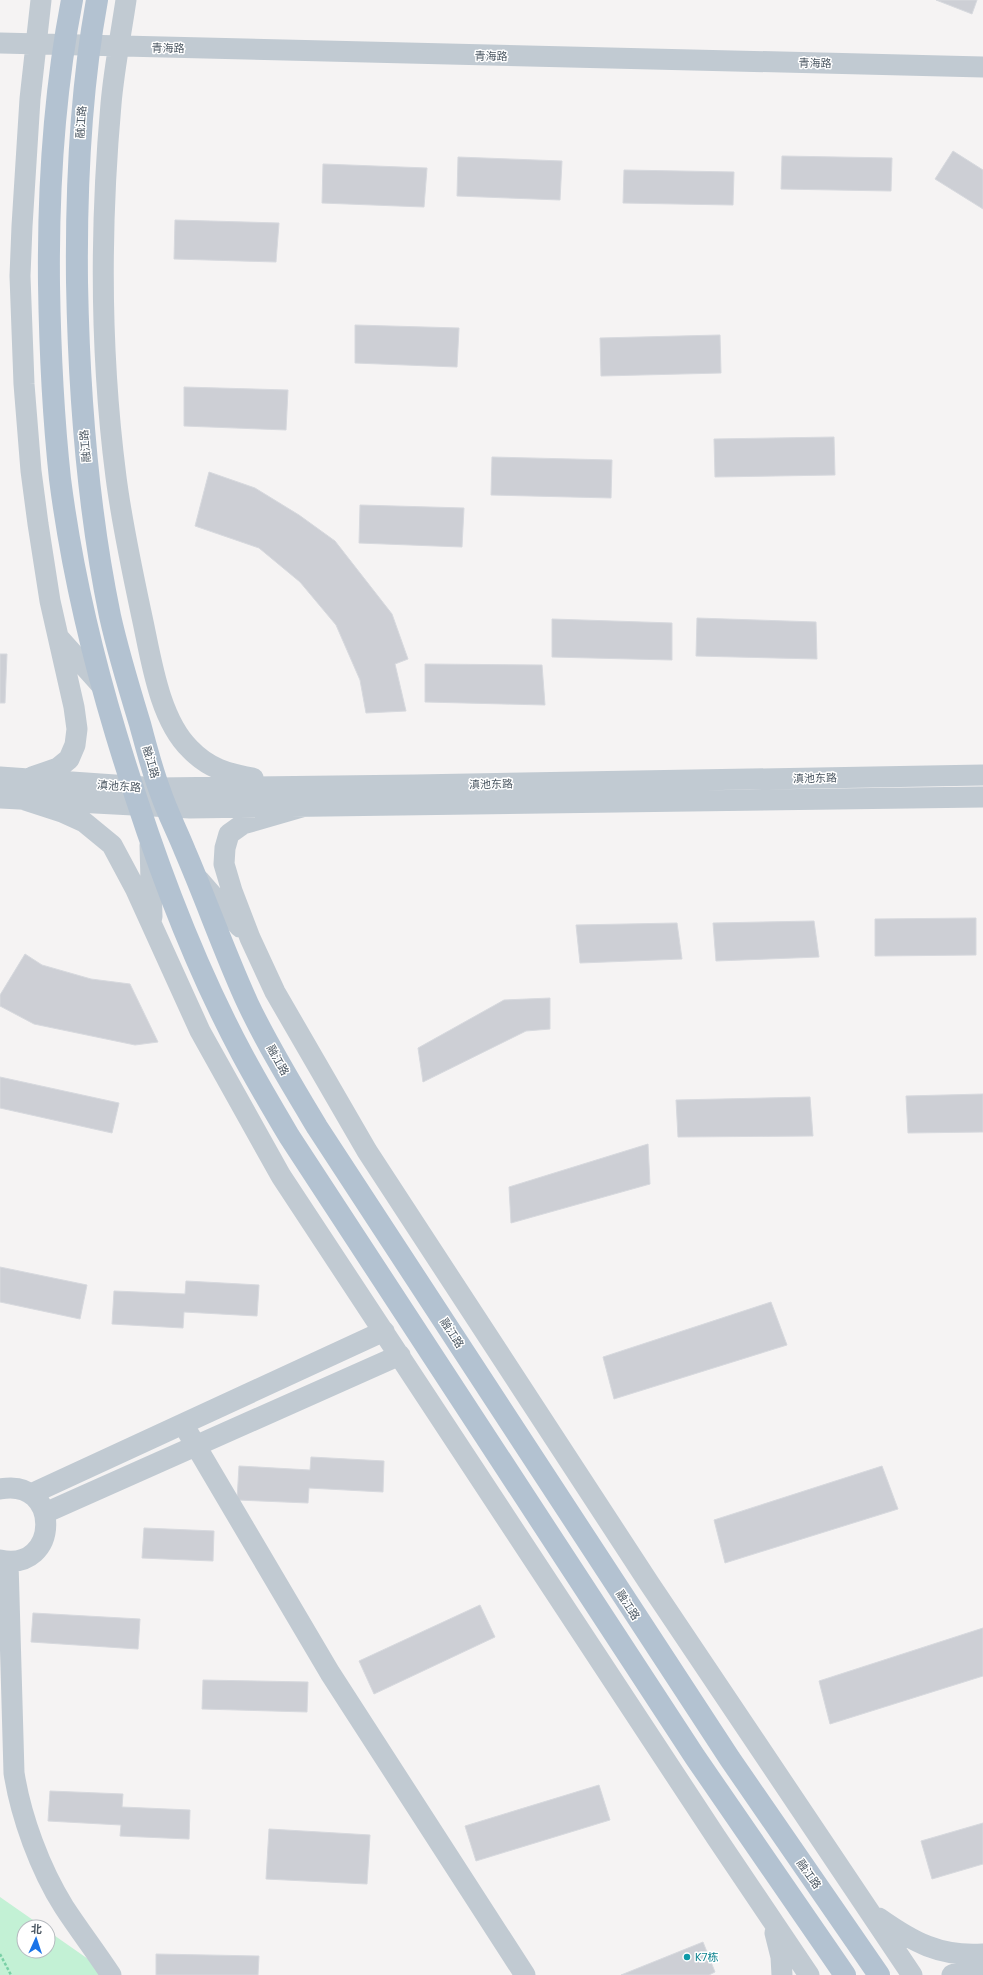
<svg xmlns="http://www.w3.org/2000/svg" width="983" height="1975" font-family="Poppins,'Noto Sans SC',sans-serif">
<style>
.green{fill:#c3f1d5}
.building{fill:#cdcfd5;stroke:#d7d9de}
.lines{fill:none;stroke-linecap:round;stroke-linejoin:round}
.path{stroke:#7ad0a6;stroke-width:2.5;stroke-dasharray:3 2;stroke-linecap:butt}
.minor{stroke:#c1cad2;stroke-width:21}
.major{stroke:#b3c2d1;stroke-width:22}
.culture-dot{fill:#0f9aa8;stroke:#fff;stroke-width:1.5}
.labels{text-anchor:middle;stroke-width:3;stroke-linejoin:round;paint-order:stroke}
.street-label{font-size:11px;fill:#4a5661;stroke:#fff}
.culture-label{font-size:11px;fill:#0d838f;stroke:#fff;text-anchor:start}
</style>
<rect width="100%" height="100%" fill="#f5f3f3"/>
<path class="green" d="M0 1897 43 1927H24V1951H48V1931L111 1975H0Z"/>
<path class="building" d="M936 0H977L972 14Z
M953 151 983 170V209L935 179Z
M782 156 892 158 891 191 781 189Z
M458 157 562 161 560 200 457 196Z
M323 164 427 168 424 207 322 203Z
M624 170 734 172 733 205 623 203Z
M175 220 279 223 276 262 174 259Z
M355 325 459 328 457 367 355 363Z
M720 335 721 373 601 376 600 338Z
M184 387 288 390 286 430 184 426Z
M834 437 835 475 715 477 714 439Z
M492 457 612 460 611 498 491 495Z
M209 472 255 488 299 515 335 541 392 614 408 659 395 664 406 711 366 713 360 680 336 625 300 582 259 548 195 526Z
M360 505 464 508 462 547 359 543Z
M697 618 816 622 817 659 696 656Z
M552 619 672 623V660L552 657Z
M0 654H7L5 703H0Z
M425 664 542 665 545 705 425 702Z
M976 918V955L875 956V919Z
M814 921 819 957 716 961 713 923Z
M677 923 682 959 580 963 576 925Z
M25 954 42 965 91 979 130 984 158 1042 135 1045 34 1024 0 1006V995Z
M550 998V1029L526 1031 423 1082 418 1048 504 1000Z
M0 1077 119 1103 112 1133 0 1108Z
M983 1094V1132L908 1133 906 1096Z
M810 1097 813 1136 678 1137 676 1100Z
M648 1144 650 1184 511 1223 509 1187Z
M0 1267 87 1285 80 1319 0 1302Z
M186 1281 259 1285 257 1316 184 1312 183 1328 112 1324 114 1291 185 1294Z
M771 1302 787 1345 614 1399 603 1357Z
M311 1457 384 1461 383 1492 309 1488 308 1503 237 1500 239 1466 310 1470Z
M882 1466 898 1509 725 1563 714 1520Z
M144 1528 214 1531 213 1561 142 1558Z
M480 1605 495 1637 374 1694 359 1661Z
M33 1613 140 1619 138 1649 31 1642Z
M983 1628V1676L830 1724 819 1681Z
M203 1680 308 1682 307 1712 202 1709Z
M599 1785 610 1820 476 1861 465 1826Z
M50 1791 123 1794 122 1807 190 1810 189 1839 120 1836 121 1825 48 1821Z
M983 1823V1864L932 1879 921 1841Z
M269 1829 370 1835 367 1884 266 1879Z
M703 1942 715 1972 709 1975H621Z
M156 1954 259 1956 258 1975H156Z"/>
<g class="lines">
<path class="path" d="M0 1954 11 1975"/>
<path class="minor" d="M126 0C121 34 114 69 111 104 100 227 100 353 116 477 122 524 132 570 142 617 151 658 159 719 190 749 208 768 228 774 253 778
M0 43 983 67
M59 638 102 686
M0 777 158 788 415 785 983 775
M32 777 58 768 69 759 75 745 77 729 74 707 50 601 38 524 31 471 24 384 20 276 22 226 30 99 41 0
M0 798 190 808 983 797
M22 799 62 812 84 822 112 845 135 888 200 1031 281 1176 716 1837 809 1975
M302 807 243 824 229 834 225 848 224 864 232 891 250 938 275 992 367 1151 649 1583 912 1975
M150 845 152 917
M199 880 240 927
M183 1424 330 1673 525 1975
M0 1489C62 1477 60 1573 0 1560
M31 1494 384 1331
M45 1513 400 1355
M8 1562 14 1773C21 1817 40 1869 64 1907 79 1930 96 1952 111 1975
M879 1918C913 1942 940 1957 983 1954
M775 1933 781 1957 782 1975
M952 1975 983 1964"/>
<path class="major" d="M72 0C54 93 48 189 49 284 50 349 53 414 60 479 71 565 91 651 116 734 149 843 188 953 242 1054 257 1082 273 1109 289 1136L695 1757 845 1975
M97 0C80 93 76 187 77 282 79 394 87 505 110 616 118 652 129 688 140 724 146 746 152 770 160 791 167 812 177 831 185 851 207 902 225 954 248 1004 268 1046 293 1087 317 1127L730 1759 879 1975"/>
</g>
<circle class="culture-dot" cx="687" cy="1957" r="4"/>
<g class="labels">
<g class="street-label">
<text transform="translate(168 48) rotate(1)" y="4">青海路</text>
<text transform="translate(491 56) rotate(1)" y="4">青海路</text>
<text transform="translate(815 63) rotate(1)" y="4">青海路</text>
<text transform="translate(81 122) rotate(-86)" y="4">融江路</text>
<text transform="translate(85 446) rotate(-95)" y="4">融江路</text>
<text transform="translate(151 762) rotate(74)" y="4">融江路</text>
<text transform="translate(815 778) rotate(-1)" y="4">滇池东路</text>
<text transform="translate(491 784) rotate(-1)" y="4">滇池东路</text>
<text transform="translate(119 786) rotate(4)" y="4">滇池东路</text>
<text transform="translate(278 1060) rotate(61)" y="4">融江路</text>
<text transform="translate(452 1333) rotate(57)" y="4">融江路</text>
<text transform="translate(628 1605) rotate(57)" y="4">融江路</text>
<text transform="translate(809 1874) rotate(55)" y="4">融江路</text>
</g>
<g class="culture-label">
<text x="695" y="1961">K7栋</text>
</g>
</g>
<g transform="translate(36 1939) rotate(3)"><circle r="19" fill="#ffffff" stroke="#b7bbc0"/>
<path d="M0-3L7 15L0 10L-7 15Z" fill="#1a73e8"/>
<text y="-6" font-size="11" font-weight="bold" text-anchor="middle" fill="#4a5661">北</text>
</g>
</svg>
